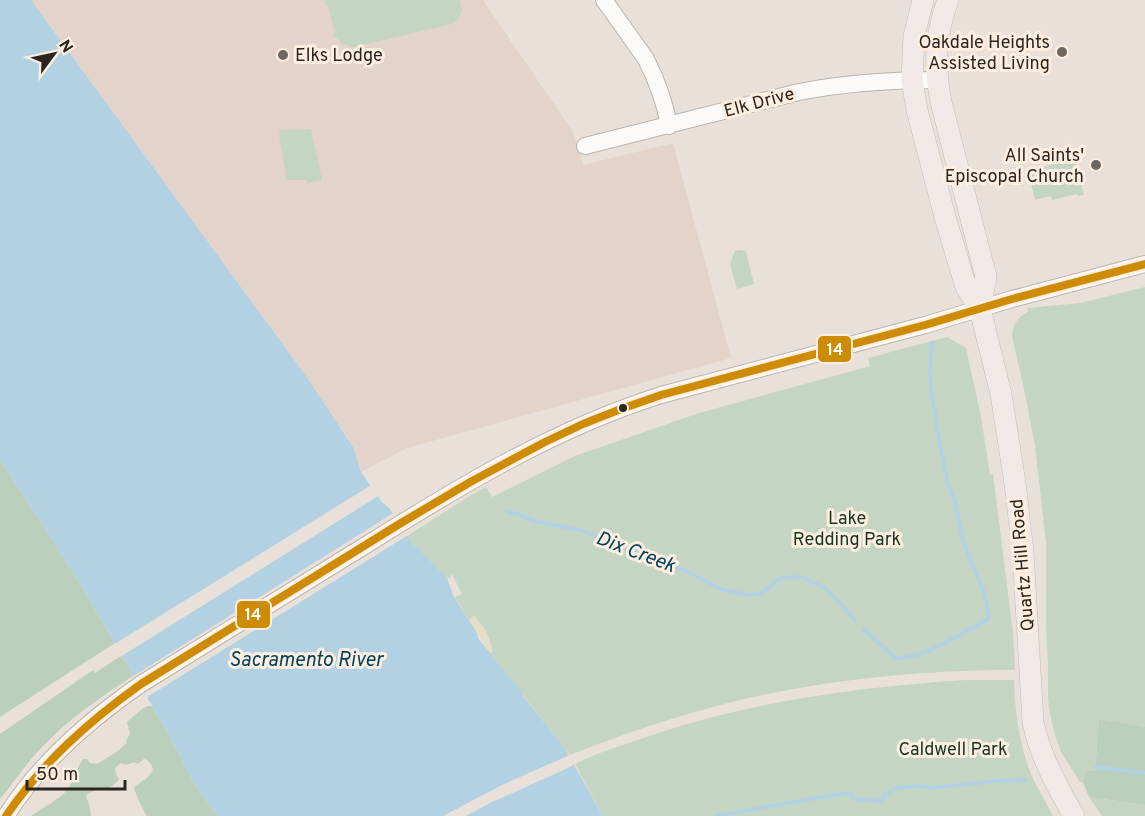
<svg xmlns="http://www.w3.org/2000/svg" width="1145" height="816" font-family="Overpass,sans-serif">
<style>
.commercial{fill:#e3d3ca}
.green{fill:#c5d5c4}
.forest{fill:#bbd0bc}
.sand{fill:#e6ddc5}
.water{fill:#b2d1e3}
.pier{fill:#e9e1d9}
.lines{fill:none;stroke-linecap:round;stroke-linejoin:round}
.stream{stroke:#b2d1e3;stroke-width:4}
.minor-casing{stroke:#bab3ad;stroke-width:18}
.major-casing{stroke:#c0bdb8;stroke-width:22}
.minor{stroke:#fcfaf9;stroke-width:16}
.major{stroke:#f0e9e7;stroke-width:21}
.bus-1-casing{stroke:#feeedf;stroke-width:12}
.bus-1{stroke:#ce8c06;stroke-width:8}
.poi-dot{fill:#6e6761;stroke:#feeedf;stroke-width:2}
.bus-dot{fill:#2b2520;stroke:#feeedf;stroke-width:2}
.labels{text-anchor:middle;stroke-width:6;stroke-linejoin:round;paint-order:stroke}
.poi-label{font-size:18px;fill:#2b2520;stroke:#feeedf;text-anchor:end}
.street-label{font-size:18px;fill:#2b2520;stroke:#feeedf}
.park-label{font-size:18px;fill:#103520;stroke:#feeedf}
.water-label{font-size:20px;font-style:italic;fill:#00425e;stroke:#feeedf}
.line-badge{stroke:#feeedf;stroke-width:2}
.badge-label{font-size:16px;text-anchor:middle;font-weight:bold;fill:#fff}
</style>
<rect width="100%" height="100%" fill="#e9e1d9"/>
<path class="commercial" d="M31 0H483L573 132 583 165 673 143 731 358 407 448 361 472 354 447 306 376Z"/>
<path class="green" d="M325 0H460L462 10 459 19 452 24 354 47 343 44 333 35 335 33 328 6H326Z
M311 129 322 180 307 183 306 180H287L279 135 281 130Z
M1075 158 1084 195 1078 196 1077 194 1052 200 1050 196 1035 200 1028 171Z
M742 250 746 252 754 284 737 289 730 264 735 251Z
M1145 287V727L1099 720 1095 771H1085L1083 782H1080L1061 752 1055 735 1049 710 1048 697V663L1046 627V543L1035 446 1024 389 1012 336C1013 324 1017 317 1028 312L1027 308 1081 303Z
M947 337 966 348 981 416 990 475 993 474 1013 632 1015 670C907 670 799 682 695 712 652 724 611 739 570 755L490 653 493 651 486 631 474 616 469 620 455 597 462 594 452 574 450 578H447L416 546 415 547 407 536 471 495 486 487 492 497 575 456 699 413 870 366 868 358Z
M966 680H1014C1015 711 1019 744 1031 774 1037 788 1046 802 1053 816H603L575 764C596 753 620 746 643 738 748 702 855 687 966 680Z
M1089 797 1145 805V816H1102Z"/>
<path class="forest" d="M0 460 75 575 115 643 0 717Z
M122 655 134 675C103 696 71 717 45 744 28 761 15 781 0 799V734L93 670 95 673Z
M148 706H152L171 738 195 785 218 816H147C144 812 134 791 134 787L148 777 153 770 151 764 145 758 138 764 134 762 126 765 121 763 115 768 116 773 119 780 107 790 97 789 86 795 90 808 91 816H31C41 809 61 798 67 790 74 781 76 769 83 759H87L90 763 97 764 115 753 126 744 127 739 130 734 127 722 142 709Z
M1099 719 1145 727V805L1089 797 1083 782 1085 771H1095Z"/>
<path class="sand" d="M474 615 486 631 493 651 490 653C482 642 476 631 469 620Z"/>
<path class="water" d="M0 0H31L306 376 354 448 361 472 381 501 390 509 414 546H416L447 578 453 595 477 633 478 638 520 690 523 696 564 747 603 816H218L195 785 171 738 75 575 0 460Z"/>
<path class="pier" d="M373 484 380 495 120 657 113 645Z
M395 512 410 534 144 699 132 677Z
M572 754 577 762 568 768 490 803 466 816H443L502 785Z"/>
<g class="lines">
<path class="stream" d="M508 512 518 514 534 521 580 530 686 571 721 589 743 594 750 595 761 593 769 588 775 582 781 578 801 577 806 579 827 589 855 620
M864 630 896 658C919 658 939 646 958 636 968 630 978 625 988 619L989 617 984 592 974 569 963 540 955 502 948 484 939 440 931 388 930 373 932 343
M1096 767 1145 773
M716 816 839 794 849 793 856 800H866L880 801 890 791 897 788 921 786 933 788 994 781 1025 780"/>
<g class="minor-casing">
<path id="minor" d="M604 0 646 59C657 81 665 102 669 126
M585 146 799 92C845 83 890 80 937 80
M6 816C40 762 89 720 141 684 216 638 291 592 366 545 460 486 554 429 661 395L925 325 1012 299 1145 264"/>
</g>
<g class="major-casing">
<path id="major" d="M923 0 914 36 912 80 917 110 945 217 966 287 980 309 1001 394 1015 483 1023 552 1033 722C1040 756 1057 786 1074 816
M948 0C935 35 934 66 941 102L986 277 980 309"/>
</g>
<use href="#minor" class="minor"/>
<use href="#major" class="major"/>
<g class="bus-1-casing">
<path id="bus-1" d="M6 816C43 762 88 722 141 684L401 523 472 481 545 442 583 424 621 409 661 395 925 325 1012 299 1145 264"/>
</g>
<use href="#bus-1" class="bus-1"/>
</g>
<g class="poi-dot">
<circle cx="1062" cy="52" r="6"/>
<circle cx="283" cy="55" r="6"/>
<circle cx="1096" cy="165" r="6"/>
</g>
<circle class="bus-dot" cx="623" cy="408" r="5"/>
<g class="labels">
<g class="poi-label">
<text x="1050" y="48">Oakdale Heights<tspan x="1050" dy="21">Assisted Living</tspan></text>
<text x="295" y="61" text-anchor="start">Elks Lodge</text>
<text x="1084" y="161">All Saints'<tspan x="1084" dy="21">Episcopal Church</tspan></text>
</g>
<g class="street-label">
<text transform="translate(759 102) rotate(-15)" y="6">Elk Drive</text>
<text transform="translate(1022 565) rotate(-95)" y="6">Quartz Hill Road</text>
</g>
<g class="park-label">
<text x="847" y="524">Lake<tspan x="847" dy="21">Redding Park</tspan></text>
<text x="953" y="755">Caldwell Park</text>
</g>
<g class="water-label">
<text transform="translate(636 551) rotate(21)" y="7">Dix Creek</text>
<text x="306" y="666">Sacramento River</text>
</g>
</g>
<g class="line-badge">
<rect x="817" y="335" width="35" height="28" rx="6" fill="#ce8c06"/>
<rect x="236" y="600" width="35" height="29" rx="6" fill="#ce8c06"/>
</g>
<g class="badge-label">
<text x="835" y="355">14</text>
<text x="253" y="620">14</text>
</g>
<g transform="translate(54 54) rotate(57)" stroke="#feeedf" stroke-width="4.5" paint-order="stroke">
<path d="M0-4.5L10 22L0 15L-10 22Z" fill="#2b2520"/>
<text y="-9" font-size="16" font-weight="bold" text-anchor="middle" fill="#2b2520">N</text>
</g>
<path d="M27 780v9h98v-9" fill="none" stroke="#2b2520" stroke-width="3"/>
<text x="36" y="780" font-size="18" fill="#2b2520" stroke="#feeedf" stroke-width="4.5" paint-order="stroke">50 m</text>
</svg>
